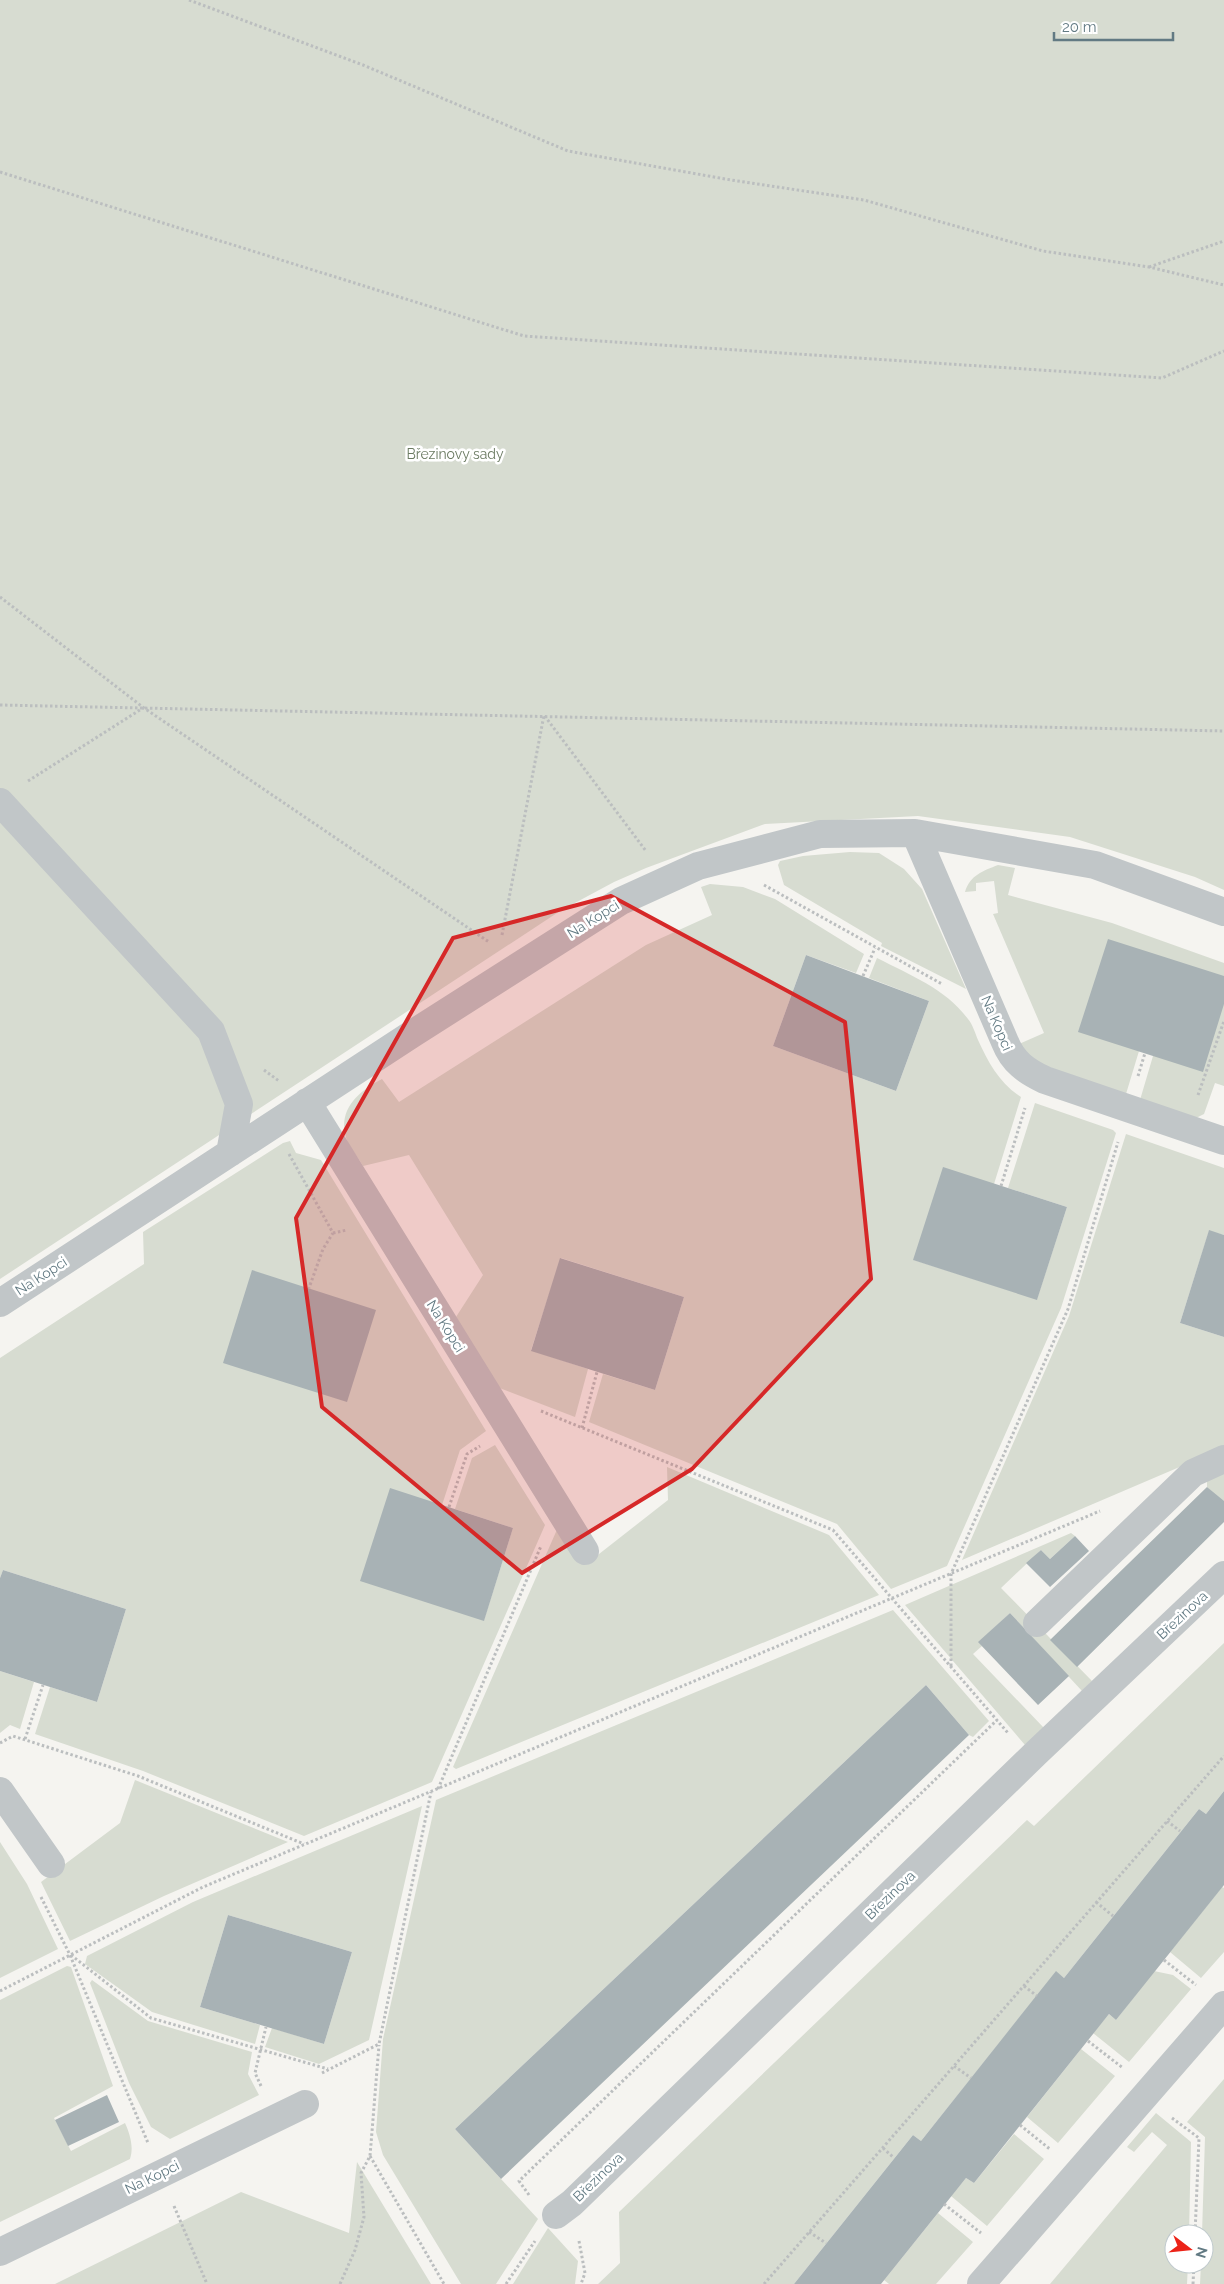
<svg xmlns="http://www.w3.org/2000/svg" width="1224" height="2284" font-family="Raleway,sans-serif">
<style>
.green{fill:#d7dcd1}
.building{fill:#a8b2b5}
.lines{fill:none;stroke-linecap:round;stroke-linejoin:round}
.path{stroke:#bbbebf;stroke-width:3;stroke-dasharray:2.5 2.5;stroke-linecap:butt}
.minor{stroke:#c1c6c8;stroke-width:28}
.marked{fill:#d62828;fill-opacity:0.2;stroke:#d62828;stroke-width:4;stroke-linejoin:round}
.labels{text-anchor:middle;stroke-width:5;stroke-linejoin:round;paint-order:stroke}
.park-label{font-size:14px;fill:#6a7a61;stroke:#fff}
.street-label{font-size:14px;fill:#627a83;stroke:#fff}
</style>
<rect width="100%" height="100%" fill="#f5f4f0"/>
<path class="green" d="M0 0H1224V890L1195 877 1070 837 918 816 765 824 646 868 614 882 560 911 0 1279Z
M850 852 879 853 904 869 922 889 966 989 881 946 882 943 784 885 778 865 780 861 803 856Z
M998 865 1015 868 1008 895 1112 923 1224 963V976L1139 1051 1126 1094 1054 1070 1032 1059 1019 1044 1044 1033 993 914 998 913 994 881 976 883V891L965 892C970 875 983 871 998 865Z
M710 884 743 887 775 899 864 954 856 973 806 955 773 1046 896 1091 929 1001 869 978 877 958C910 975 946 989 968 1019 973 1025 975 1033 978 1040 988 1062 1000 1084 1021 1097L994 1184 914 1260 1037 1299 1067 1207 1008 1188 1035 1103 1113 1130 1116 1133 1061 1308 947 1566 891 1589 837 1524 589 1422 603 1374 655 1390 684 1297 561 1258 531 1350 588 1369 575 1417 497 1387 456 1317 483 1275 409 1155 363 1166C359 1158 352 1151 348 1143 335 1112 357 1092 382 1079L399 1102 646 945 712 915 701 887Z
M1224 1004V1086L1215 1083 1204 1114 1196 1118 1140 1100 1153 1056Z
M1126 1134 1224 1168V1235L1209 1231 1180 1323 1224 1337V1448L962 1560 1069 1316Z
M290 1141 296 1153 321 1160 486 1431 460 1450 442 1505 484 1620 513 1528 455 1509 472 1458 495 1445 545 1525 432 1782 304 1836 143 1771 35 1734 50 1687 97 1702 126 1609 3 1570 0 1578V1358L144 1264 143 1232 283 1143Z
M1224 1466V1501L1223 1502 1207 1487V1479Z
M667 1467 829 1535 879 1595 456 1769 453 1767 559 1525 585 1565 668 1500Z
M1071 1533 1075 1536 1050 1559 1041 1550 1001 1588 1092 1681 1082 1691 1010 1613 979 1642 982 1646 973 1654 1044 1728 1025 1745 905 1605Z
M893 1610 989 1721 973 1737 969 1735 926 1685 455 2129 538 2219 496 2284H461L383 2155 376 2132 383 2039 436 1800Z
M1224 1643V1791L1206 1814 1199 1809 1064 1978 1056 1972 921 2141 913 2135 794 2284H589H598L620 2263 619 2212 1027 1820 1034 1826Z
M0 1671 34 1682 20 1729 10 1725 0 1733Z
M135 1780 288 1842 164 1896 70 1941 41 1882 120 1823Z
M422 1806 369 2040 319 2064 265 2047 272 2028 324 2044 352 1952 228 1915 200 2007 260 2025 255 2044 152 2012 85 1964 87 1956 193 1902Z
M0 1842 27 1884 58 1949 0 1978Z
M1222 1887 1224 1888V1952L1201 1978 1170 1952Z
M67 1966 71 1967 113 2086 54 2118 71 2151 125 2123C130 2134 134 2147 130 2159L0 2222V2000Z
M1154 1971 1173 1975 1191 1989 1129 2062 1093 2033 1109 2014 1116 2020Z
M92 1980 148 2021 252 2052 248 2074 259 2095 170 2139 151 2127 129 2083 90 1983Z
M1081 2049 1115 2076 1058 2143 1027 2117Z
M1224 2079V2284H1200L1201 2264H1204V2234H1202L1205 2137 1187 2122Z
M1156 2113 1191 2142 1189 2234H1174V2264H1188L1187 2284H1050L1167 2145 1152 2132 1134 2152 1127 2147Z
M1014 2134 1044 2159 987 2226 951 2196 966 2178 974 2183Z
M357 2162 431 2284H55L241 2192 349 2233Z
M938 2213 973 2242 936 2284H889L884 2280Z
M548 2228 578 2261 575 2284H513Z"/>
<path class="building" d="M1108 939 1224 976V1004L1203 1072 1078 1032Z
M806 955 929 1001 896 1091 773 1046Z
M943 1167 1067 1207 1037 1300 913 1260Z
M1209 1230 1224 1235V1337L1180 1323Z
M560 1258 684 1297 655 1390 531 1351Z
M252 1270 376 1310 347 1402 223 1363Z
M1207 1487 1224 1501V1522L1077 1667 1050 1640Z
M390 1488 513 1528 484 1621 360 1581Z
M1075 1536 1089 1551 1050 1587 1026 1563 1041 1550 1050 1559Z
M3 1570 126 1609 97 1702 0 1671V1578Z
M1010 1613 1069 1676 1038 1705 978 1642Z
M926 1685 969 1735 501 2179 455 2129Z
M1224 1791V1885L1116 2020 1109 2014 974 2183 966 2178 881 2284H794L913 2135 921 2141 1056 1971 1064 1978 1199 1809 1206 1814Z
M228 1915 352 1952 324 2044 200 2007Z
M107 2095 119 2122 68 2146 55 2120Z"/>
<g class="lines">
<path class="path" d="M189 0 363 65 568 151 731 180 864 200 1043 251 1149 267 1224 285
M0 172 524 336 1162 378 1224 351
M1149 267 1224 241
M0 597 144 708 489 942
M0 705 1224 731
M28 781 143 708
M764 885 942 984
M502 935 544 715 646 851
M863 976 875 948
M264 1070 279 1081
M1138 1076 1145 1053
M1198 1095 1224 1021
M289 1154 333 1233 323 1249 309 1288
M1001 1186 1025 1108
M333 1233 347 1230
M541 1411 833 1530 1008 1733
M582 1428 597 1372
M449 1507 467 1454 480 1446
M951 1666V1574L1068 1309 1118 1142
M25 1739 43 1685
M0 1743 13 1736 138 1776 304 1844
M438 1789 541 1546
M1167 1821 1180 1831
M41 1897 70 1955 148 2143
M1096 1902 1113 1916
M71 1955 151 2018 328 2069
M1164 1960 1196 1985
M1024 1986 1037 1996
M0 1991 203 1887 1100 1511
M1088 2041 1123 2068
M954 2066 971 2078
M322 2073 379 2044 431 1792
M261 2086 255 2073 266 2027
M1172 2118 1199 2138 1195 2234
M1020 2125 1051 2150
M883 2148 894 2158
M370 2156 444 2284
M529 2195 519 2181 997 1720
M944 2204 981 2233
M174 2206 207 2284
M809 2232 826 2243
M579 2241 585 2273 581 2284
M340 2284 355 2250 364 2217 361 2173 370 2156 379 2045
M506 2284 535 2241
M764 2284 1224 1756
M1193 2284 1194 2264"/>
<path class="minor" d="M0 802 211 1031 239 1104 230 1153
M915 833 1005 1042C1013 1062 1026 1071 1045 1080L1224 1141
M307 1102 585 1551
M0 1303 412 1034 621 901 698 866 820 834 915 833 1095 865 1224 912
M1037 1623 1193 1473 1224 1459
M0 1791 51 1864
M556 2215 572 2203 1036 1753 1224 1575
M0 2252 305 2104
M981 2284 1224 2005"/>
</g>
<path class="marked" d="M611 896 845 1022 871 1279 692 1469 522 1573 322 1407 296 1218 453 938Z"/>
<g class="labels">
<g class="park-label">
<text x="455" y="459">Březinovy sady</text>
</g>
<g class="street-label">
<text transform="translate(593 919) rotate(-32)" y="5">Na Kopci</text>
<text transform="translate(997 1023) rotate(67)" y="5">Na Kopci</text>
<text transform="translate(41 1276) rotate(-33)" y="5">Na Kopci</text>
<text transform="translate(446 1326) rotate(58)" y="5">Na Kopci</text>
<text transform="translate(1182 1615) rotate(-43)" y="5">Březinova</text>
<text transform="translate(890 1895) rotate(-44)" y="5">Březinova</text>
<text transform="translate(152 2177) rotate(-26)" y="5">Na Kopci</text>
<text transform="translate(598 2177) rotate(-44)" y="5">Březinova</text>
</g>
</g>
<g transform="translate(1189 2249) rotate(106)"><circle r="24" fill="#ffffff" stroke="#c0cacd"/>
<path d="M0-4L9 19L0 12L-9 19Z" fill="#ec2318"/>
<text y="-8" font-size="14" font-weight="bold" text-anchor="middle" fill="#627a83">N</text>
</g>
<path d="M1054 32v8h119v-8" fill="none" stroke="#627a83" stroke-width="2.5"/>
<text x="1062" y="32" font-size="15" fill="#627a83" stroke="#ffffff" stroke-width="4" paint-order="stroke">20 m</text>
</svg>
